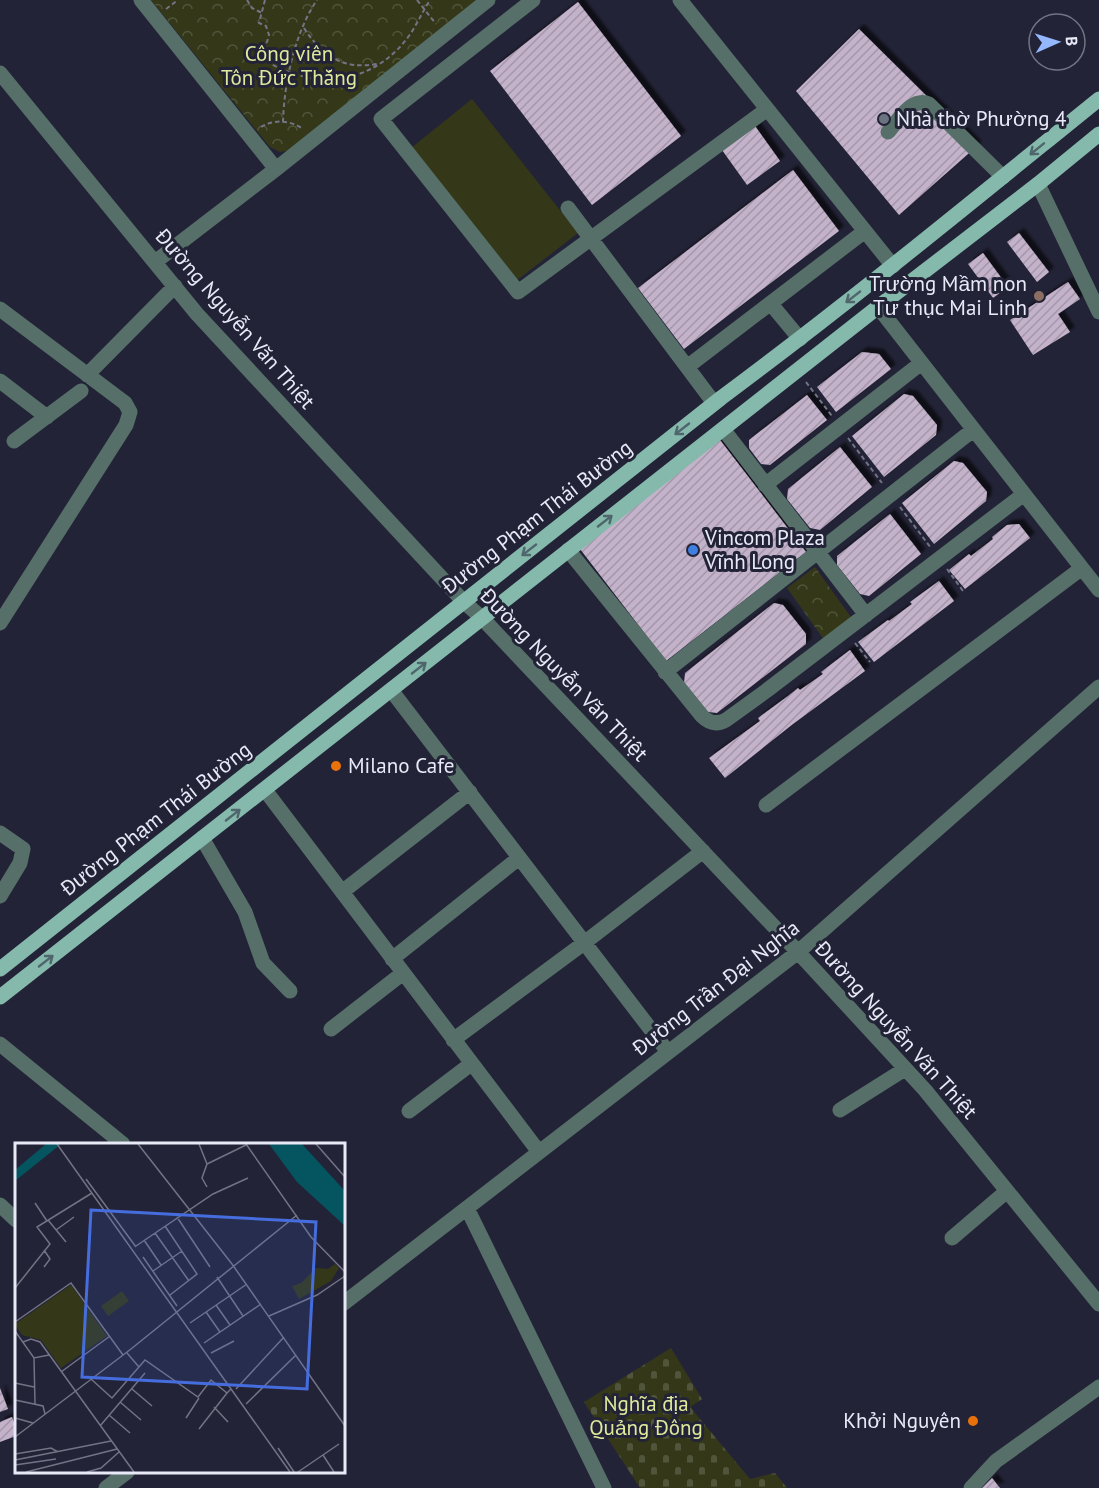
<svg xmlns="http://www.w3.org/2000/svg" width="1099" height="1488" font-family="'PT Sans',sans-serif">
<style>
.cemetery{fill:url(#cemetery-stones)}
.park{fill:url(#park-crowns)}
.pitch{fill:#343819}
.building{fill:url(#building-hatch);filter:url(#shadow)}
.lines{fill:none;stroke-linecap:round;stroke-linejoin:round}
.path{stroke:#747486;stroke-width:2;stroke-dasharray:4.5 3;stroke-linecap:butt}
.minor{stroke:#566f68;stroke-width:15}
.major{stroke:#84b9ac;stroke-width:15}
.oneway{stroke:#4f666c}
.worship-dot{fill:#6b7280;stroke:#232337;stroke-width:2}
.education-dot{fill:#8d6e63;stroke:#232337;stroke-width:2}
.shop-dot{fill:#3f7fe0;stroke:#232337;stroke-width:2}
.food-dot{fill:#e8710a;stroke:#232337;stroke-width:2}
.labels{text-anchor:middle;stroke-width:6;stroke-linejoin:round;paint-order:stroke}
.park-label{font-size:21px;fill:#dee99b;stroke:#232337}
.poi-label{font-size:21px;fill:#e9eaf8;stroke:#232337;text-anchor:start}
.street-label{font-size:21px;fill:#e9eaf8;stroke:#232337}
.inset-road{fill:none;stroke:#727384;stroke-width:1.5}
.view{fill:#466dde;fill-opacity:0.15;stroke:#466dde;stroke-width:3}
.inset-edge{fill:none;stroke:#e9eaf8;stroke-width:3}
</style>
<defs>
<pattern id="cemetery-stones" width="16" height="16" patternUnits="userSpaceOnUse" patternTransform="scale(1.5)"><rect width="16" height="16" fill="#343819"/><path d="M2 7V4a2 2 0 0 1 4 0v3zM10 15v-3a2 2 0 0 1 4 0v3z" fill="#51553b"/></pattern>
<pattern id="park-crowns" width="20" height="18" patternUnits="userSpaceOnUse" patternTransform="scale(1.5)"><rect width="20" height="18" fill="#343819"/><path d="M2 6a3 3 0 1 1 6 0M12 15a3 3 0 1 1 6 0" fill="none" stroke="#51553b"/></pattern>
<pattern id="building-hatch" width="6" height="6" patternUnits="userSpaceOnUse" patternTransform="scale(1.5)"><rect width="6" height="6" fill="#c3b2c9"/><path d="M-1 1l2-2M0 6l6-6M5 7l2-2" fill="none" stroke="#a497a9"/></pattern>
<filter id="shadow"><feDropShadow dx="5" dy="-5" stdDeviation="1.5" flood-color="#0009"/></filter>
</defs>
<rect width="100%" height="100%" fill="#232337"/>
<path class="cemetery" d="M671 1348 702 1399 690 1407 750 1479 775 1473 787 1488H640L584 1402Z"/>
<path class="park" d="M151 0H477L291 150 280 152 270 147Z
M815 567 853 620 825 641 787 588Z"/>
<path class="pitch" d="M472 99 578 233 516 281 411 148Z"/>
<path class="building" d="M578 2 681 136 592 205 490 71Z
M859 29 977 146 899 215 796 91Z
M755 126 780 161 747 185 722 150Z
M793 170 839 231 684 349 638 288Z
M1019 233 1049 272 1037 282 1007 242Z
M983 253 1008 287 993 298 968 264Z
M1068 282 1080 299 1058 314 1070 332 1033 355 1010 320Z
M862 352 879 354 891 369 836 412 817 387Z
M904 394 913 396 937 425 936 435 884 477 852 436Z
M807 395 827 420 770 465 761 464 749 448V440Z
M720 440 806 552 666 661 580 549Z
M840 447 872 487 820 530 810 528 787 499 788 489Z
M954 461 963 463 987 492 986 501 934 544 902 503Z
M890 514 921 554 869 596 860 594 837 565V556Z
M1019 524 1030 538 965 589 949 570 969 554 971 556 993 539 992 537 1007 525Z
M939 581 954 601 874 662 858 642 888 620 889 621 912 604 910 602Z
M774 603 783 605 806 634V644L717 713 708 712 684 683 685 673Z
M850 650 865 671 793 724 725 778 709 758 760 721 758 718 788 696 798 688 800 690 823 674 821 672Z
M0 1388 8 1409 0 1412Z
M12 1417 16 1428V1436L0 1442V1422Z
M992 1478 1000 1488H982Z"/>
<g class="lines">
<path class="path" d="M247 0 252 8 262 13
M265 0 259 23 266 26 269 35 267 42 258 46C262 61 275 67 289 72 336 90 383 74 411 33 418 22 423 11 430 0
M417 0 436 24
M166 9 178 0
M304 28C322 56 343 70 377 64
M283 122C284 83 295 32 317 0
M261 127C274 119 290 120 303 129
M806 382 832 416
M848 438 882 483
M900 507 931 548
M947 569 963 591
M855 643 870 662"/>
<path class="minor" d="M141 0 276 169
M533 0 381 119 518 292 766 110
M680 0 893 266
M0 73 197 314 464 602 482 618 798 952 925 1090 1099 1304
M888 132C898 121 912 96 929 104L1003 177
M1038 184 1099 312
M568 208 714 403
M155 262 276 169 488 0
M771 304 800 339
M878 307 1099 590
M0 309 125 403 130 412 126 425 0 623
M687 367 865 231
M87 375 175 286
M0 381 47 417
M723 429 866 615
M14 441 81 391
M765 485 920 364
M568 550 702 716C709 723 717 725 726 720L766 691 1024 494
M665 672 973 430
M391 690 668 1052
M265 790 539 1152
M766 805 1082 568
M0 833 23 849 20 863 0 896
M202 838 245 912 263 963 290 991
M342 892 470 792
M392 959 519 858
M331 1029 403 973
M453 1040 584 943 703 851
M0 1044 123 1144
M840 1110 905 1069
M409 1111 471 1064
M0 1205 16 1220
M467 1208 604 1488
M952 1238 1007 1191
M344 1303 798 952 1099 687
M106 1488 127 1472
M971 1488 996 1461 1099 1387"/>
<path class="major" d="M0 969 721 398C850 302 974 200 1099 99
M0 997 878 307 1038 184 1099 134"/>
</g>
<defs><path id="oneway-shaft" d="M-6 0H5M1.5-3L5.5 0L1.5 3" fill="none" stroke-width="1.6" stroke-linecap="round" stroke-linejoin="round" transform="scale(1.5)"/></defs>
<g class="oneway">
<use href="#oneway-shaft" transform="translate(1037 149) rotate(141)"/>
<use href="#oneway-shaft" transform="translate(853 297) rotate(142)"/>
<use href="#oneway-shaft" transform="translate(682 429) rotate(142)"/>
<use href="#oneway-shaft" transform="translate(605 521) rotate(-38)"/>
<use href="#oneway-shaft" transform="translate(529 550) rotate(142)"/>
<use href="#oneway-shaft" transform="translate(419 668) rotate(-38)"/>
<use href="#oneway-shaft" transform="translate(233 815) rotate(-38)"/>
<use href="#oneway-shaft" transform="translate(46 961) rotate(-38)"/>
</g>
<circle class="worship-dot" cx="884" cy="119" r="6"/>
<circle class="education-dot" cx="1039" cy="296" r="6"/>
<circle class="shop-dot" cx="693" cy="550" r="6"/>
<g class="food-dot">
<circle cx="336" cy="766" r="6"/>
<circle cx="973" cy="1421" r="6"/>
</g>
<g class="labels">
<g class="park-label">
<text x="289" y="61">Công viên<tspan x="289" dy="24">Tôn Đức Thắng</tspan></text>
<text x="646" y="1411">Nghĩa địa<tspan x="646" dy="24">Quảng Đông</tspan></text>
</g>
<g class="poi-label">
<text x="896" y="126">Nhà thờ Phường 4</text>
<text x="1027" y="291" text-anchor="end">Trường Mầm non<tspan x="1027" dy="24">Tư thục Mai Linh</tspan></text>
<text x="705" y="545">Vincom Plaza<tspan x="705" dy="24">Vĩnh Long</tspan></text>
<text x="348" y="773">Milano Cafe</text>
<text x="961" y="1428" text-anchor="end">Khởi Nguyên</text>
</g>
<g class="street-label">
<text transform="translate(235 319) rotate(49)" y="7">Đường Nguyễn Văn Thiệt</text>
<text transform="translate(537 517) rotate(-38)" y="7">Đường Phạm Thái Bường</text>
<text transform="translate(564 675) rotate(46)" y="7">Đường Nguyễn Văn Thiệt</text>
<text transform="translate(156 819) rotate(-38)" y="7">Đường Phạm Thái Bường</text>
<text transform="translate(716 988) rotate(-38)" y="7">Đường Trần Đại Nghĩa</text>
<text transform="translate(896 1030) rotate(48)" y="7">Đường Nguyễn Văn Thiệt</text>
</g>
</g>
<g transform="translate(15 1143)">
<rect width="330" height="330" fill="#232337"/>
<path d="M320 121 324 125 316 138 284 156 277 143 286 140 301 125 313 126Z" fill="#343819"/>
<path d="M56 142 92 193 46 225 26 197 7 192 0 181Z" fill="#343819"/>
<path d="M107 148 114 158 93 173 86 163Z" fill="#343819"/>
<path d="M31 1H46L0 38V27ZM254 1H287L330 48V83L282 39Z" fill="#045560"/>
<path class="inset-road" d="M42 1 275 329M123 1 217 121 330 283M184 1 192 21 187 35 192 44M231 1 296 94 330 129M301 1 330 34M192 21 231 2M71 36 121 104M20 60 32 78M162 74 195 124M33 77 51 99M150 83 182 131 155 152M41 87 59 74M140 90 174 138M129 97 146 122M121 103 198 51 233 35M128 114 162 163M29 124 35 116 29 107M138 128 167 108M202 134 228 173M0 145 35 101 22 84 77 50M201 162 215 182M191 169 205 189M254 173 302 152 330 133M0 179 56 140 108 212M175 180 232 141M0 188 19 215 34 212M8 199 16 196 25 199 119 329M189 200 246 161M112 210 124 224M196 210 219 198M19 215 20 261M46 229 95 193M76 236 97 255 130 217 183 254 196 237 212 250 216 246M0 240 19 244M117 246 137 263M221 246 269 194M0 257 28 263 30 271M105 259 126 277M231 261 281 212M199 264 213 279M94 272 115 290M0 275 18 280M171 275 184 255M85 283 130 230M184 286 212 250M0 294 116 206 282 72M263 305 279 329M0 311 36 305 43 309M308 312 319 329M0 317 96 298M0 322 41 316M11 329 102 306M72 329 86 325 104 309M283 329 324 301"/>
<path class="view" d="M76 67 301 79 292 246 67 234Z"/>
<rect width="330" height="330" class="inset-edge"/>
</g>
<g transform="translate(1057 42) rotate(87)"><circle r="28" fill="#232337" stroke="#727384" stroke-width="1.5"/>
<path d="M0-4.5L10 22L0 15L-10 22Z" fill="#94b7fd"/>
<text y="-9" font-size="16" font-weight="bold" text-anchor="middle" fill="#e9eaf8">B</text>
</g>
</svg>
